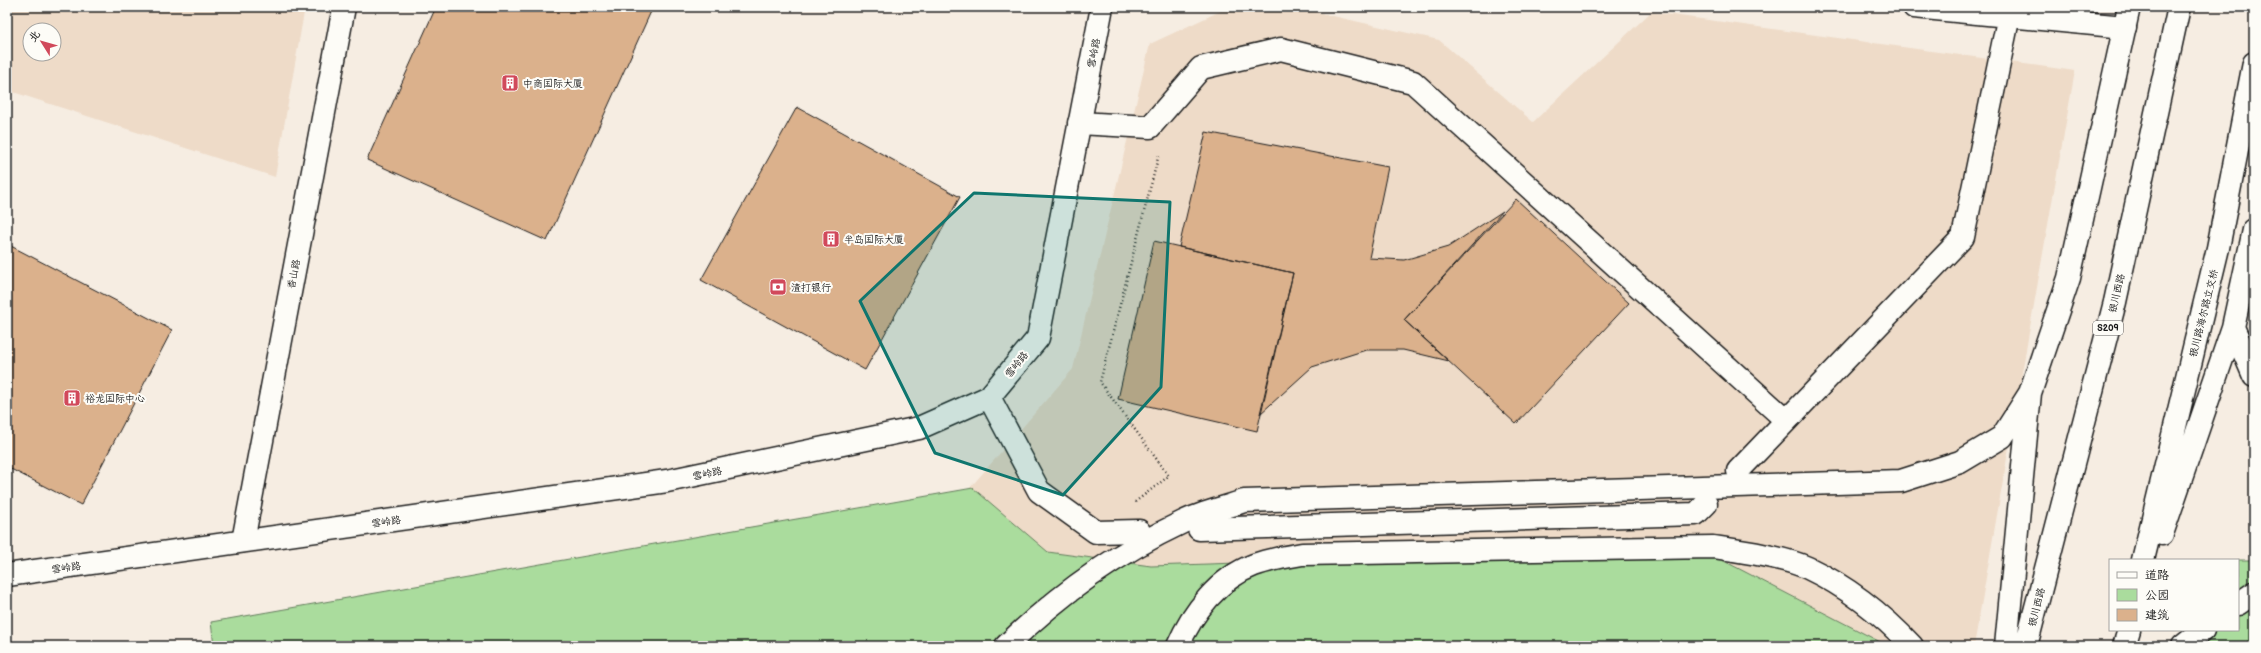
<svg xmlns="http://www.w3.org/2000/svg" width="2261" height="653" font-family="'Balsamiq Sans','LXGW WenKai TC',sans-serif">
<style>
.built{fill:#eedbc8;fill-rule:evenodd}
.green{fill:#aadc9d;stroke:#637c5c}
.building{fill:#dbb18c;stroke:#1c1c1c}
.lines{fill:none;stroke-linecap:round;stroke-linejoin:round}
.minor-casing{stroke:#1c1c1c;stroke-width:25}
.tertiary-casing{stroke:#1c1c1c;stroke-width:25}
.primary-casing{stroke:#1c1c1c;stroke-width:25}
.path{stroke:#1c1c1c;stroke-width:2.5;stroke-dasharray:1 3;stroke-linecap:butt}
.minor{stroke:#fdfcf7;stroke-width:22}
.tertiary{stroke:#fdfcf7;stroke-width:22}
.primary{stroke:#fdfcf7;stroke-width:22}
.marked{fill:#0f766e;fill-opacity:0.2;stroke:#0f766e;stroke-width:3;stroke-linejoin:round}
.labels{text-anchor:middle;stroke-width:4;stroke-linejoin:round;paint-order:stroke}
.shield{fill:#fdfcf7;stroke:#605f5e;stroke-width:1}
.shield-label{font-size:9px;font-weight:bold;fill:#1c1c1c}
.street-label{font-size:10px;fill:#1c1c1c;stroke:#fdfcf7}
.poi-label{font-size:10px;fill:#1c1c1c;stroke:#fdfcf7;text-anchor:start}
</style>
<rect width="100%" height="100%" fill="#f6ede2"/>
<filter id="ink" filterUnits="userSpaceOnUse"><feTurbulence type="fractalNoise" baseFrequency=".025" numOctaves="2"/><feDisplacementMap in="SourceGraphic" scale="8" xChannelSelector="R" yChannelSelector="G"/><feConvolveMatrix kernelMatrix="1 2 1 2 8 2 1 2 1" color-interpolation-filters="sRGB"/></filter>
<g filter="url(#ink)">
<path class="built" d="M7 7H305L275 177 7 90ZM30 30H54V54H30Z
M1229 7H1293L1439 40 1533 122 1651 12 2075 71 1974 646H1888L1697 547 1151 566 1048 552 969 489 1073 369 1150 44Z"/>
<path class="green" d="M973 488 1048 552 1151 566 1697 547 1888 646H214L211 622Z
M2238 560H2254V646H2180L2184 630H2238Z"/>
<path class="building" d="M436 7H653L547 241 367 160Z
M797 107 960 197 865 370 701 280Z
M1206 132 1388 167 1369 258 1404 260 1448 247 1503 211 1404 320 1449 361 1403 350H1366L1312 367 1260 414 1293 273 1179 247Z
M1516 199 1629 303 1516 424 1404 320Z
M1154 241 1293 273 1257 431 1118 399Z
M7 244 172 330 81 505 7 467Z"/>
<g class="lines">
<g class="minor-casing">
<path id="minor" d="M1914 7 2125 27
M1079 123 1150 127 1201 68 1281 49 1413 82 1786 420
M989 397 1039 491 1096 532 1139 531
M1738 471 1963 237 2009 15
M1199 529 1696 514 1706 504
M243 541 344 7"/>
</g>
<g class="tertiary-casing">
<path id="tertiary" d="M7 575 667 481 919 428 989 397 1038 338 1102 7"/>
</g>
<g class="primary-casing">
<path id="primary" d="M2254 230 2233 327 2254 376
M2162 534 2233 327
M2143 560 2218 248 2254 63
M2238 604 2254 593
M1006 646C1058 595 1117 553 1183 522 1202 513 1224 508 1244 501L1901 481 1960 462 2002 437 2030 393
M1178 646C1192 613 1219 578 1254 565 1270 559 1286 557 1302 554L1713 547C1740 551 1784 557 1808 568 1848 587 1882 614 1912 646
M2006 646 2030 393 2069 278 2129 7
M2026 646 2115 302 2179 7
M2124 646 2129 630
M2183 646 2203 630"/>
</g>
<path class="path" d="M1135 502 1169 476 1100 382 1159 154"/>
<use href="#minor" class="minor"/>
<use href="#tertiary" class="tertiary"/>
<use href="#primary" class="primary"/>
</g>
</g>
<path class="marked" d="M974 193 1170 202 1161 387 1063 495 935 453 860 301Z"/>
<defs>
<g id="building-square" transform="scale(0.9)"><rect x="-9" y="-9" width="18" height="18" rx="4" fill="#d1495b" stroke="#fdfcf7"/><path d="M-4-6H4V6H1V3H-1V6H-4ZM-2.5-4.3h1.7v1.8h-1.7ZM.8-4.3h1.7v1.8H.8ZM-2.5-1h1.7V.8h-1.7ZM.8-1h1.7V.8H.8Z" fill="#fff"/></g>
<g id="bank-square" transform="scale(0.9)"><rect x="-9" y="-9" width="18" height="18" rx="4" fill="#d1495b" stroke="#fdfcf7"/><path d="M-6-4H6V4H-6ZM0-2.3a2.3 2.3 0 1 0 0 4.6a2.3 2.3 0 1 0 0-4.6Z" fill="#fff"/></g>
</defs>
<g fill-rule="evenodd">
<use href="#building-square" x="510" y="83"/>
<use href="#building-square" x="831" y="239"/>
<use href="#bank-square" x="778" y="287"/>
<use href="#building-square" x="72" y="398"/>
</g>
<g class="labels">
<rect class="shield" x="2093" y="321" width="30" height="14" rx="3"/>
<g class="shield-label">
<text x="2108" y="331">S209</text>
</g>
<g class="street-label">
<text transform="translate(1093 53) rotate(-79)" y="4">雪岭路</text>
<text transform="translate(293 274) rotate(-79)" y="4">香山路</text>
<text transform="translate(2116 293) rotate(-77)" y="4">银川西路</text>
<text transform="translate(2203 313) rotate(-76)" y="4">银川路海尔路立交桥</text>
<text transform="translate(1016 364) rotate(-51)" y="4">雪岭路</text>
<text transform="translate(707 473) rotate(-12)" y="4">雪岭路</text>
<text transform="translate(386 521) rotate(-8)" y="4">雪岭路</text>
<text transform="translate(66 567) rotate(-8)" y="4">雪岭路</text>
<text transform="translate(2036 607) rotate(-76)" y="4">银川西路</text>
</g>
<g class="poi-label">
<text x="523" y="87">中商国际大厦</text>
<text x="844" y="243">半岛国际大厦</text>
<text x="791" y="291">渣打银行</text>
<text x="85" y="402">裕龙国际中心</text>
</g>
</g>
<rect width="2261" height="653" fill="none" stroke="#fdfcf7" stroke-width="24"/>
<rect x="12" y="12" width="2237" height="629" fill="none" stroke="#1c1c1c" stroke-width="1.5" filter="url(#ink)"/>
<rect x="2109" y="559" width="130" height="72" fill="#fdfcf7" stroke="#a3a29f"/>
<rect x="2117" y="572" width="20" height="6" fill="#fdfcf7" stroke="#a3a29f"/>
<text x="2145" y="579" font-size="12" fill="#1c1c1c">道路</text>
<rect x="2117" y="589" width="20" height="12" fill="#aadc9d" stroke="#a3a29f"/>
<text x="2145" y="599" font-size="12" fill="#1c1c1c">公园</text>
<rect x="2117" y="609" width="20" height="12" fill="#dbb18c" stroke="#a3a29f"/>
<text x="2145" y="619" font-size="12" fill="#1c1c1c">建筑</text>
<g transform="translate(42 42) rotate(307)"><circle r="19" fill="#fdfcf7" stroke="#a3a29f"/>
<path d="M0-3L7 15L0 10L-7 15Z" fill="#d1495b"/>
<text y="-6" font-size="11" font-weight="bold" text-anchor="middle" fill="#1c1c1c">北</text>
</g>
</svg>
